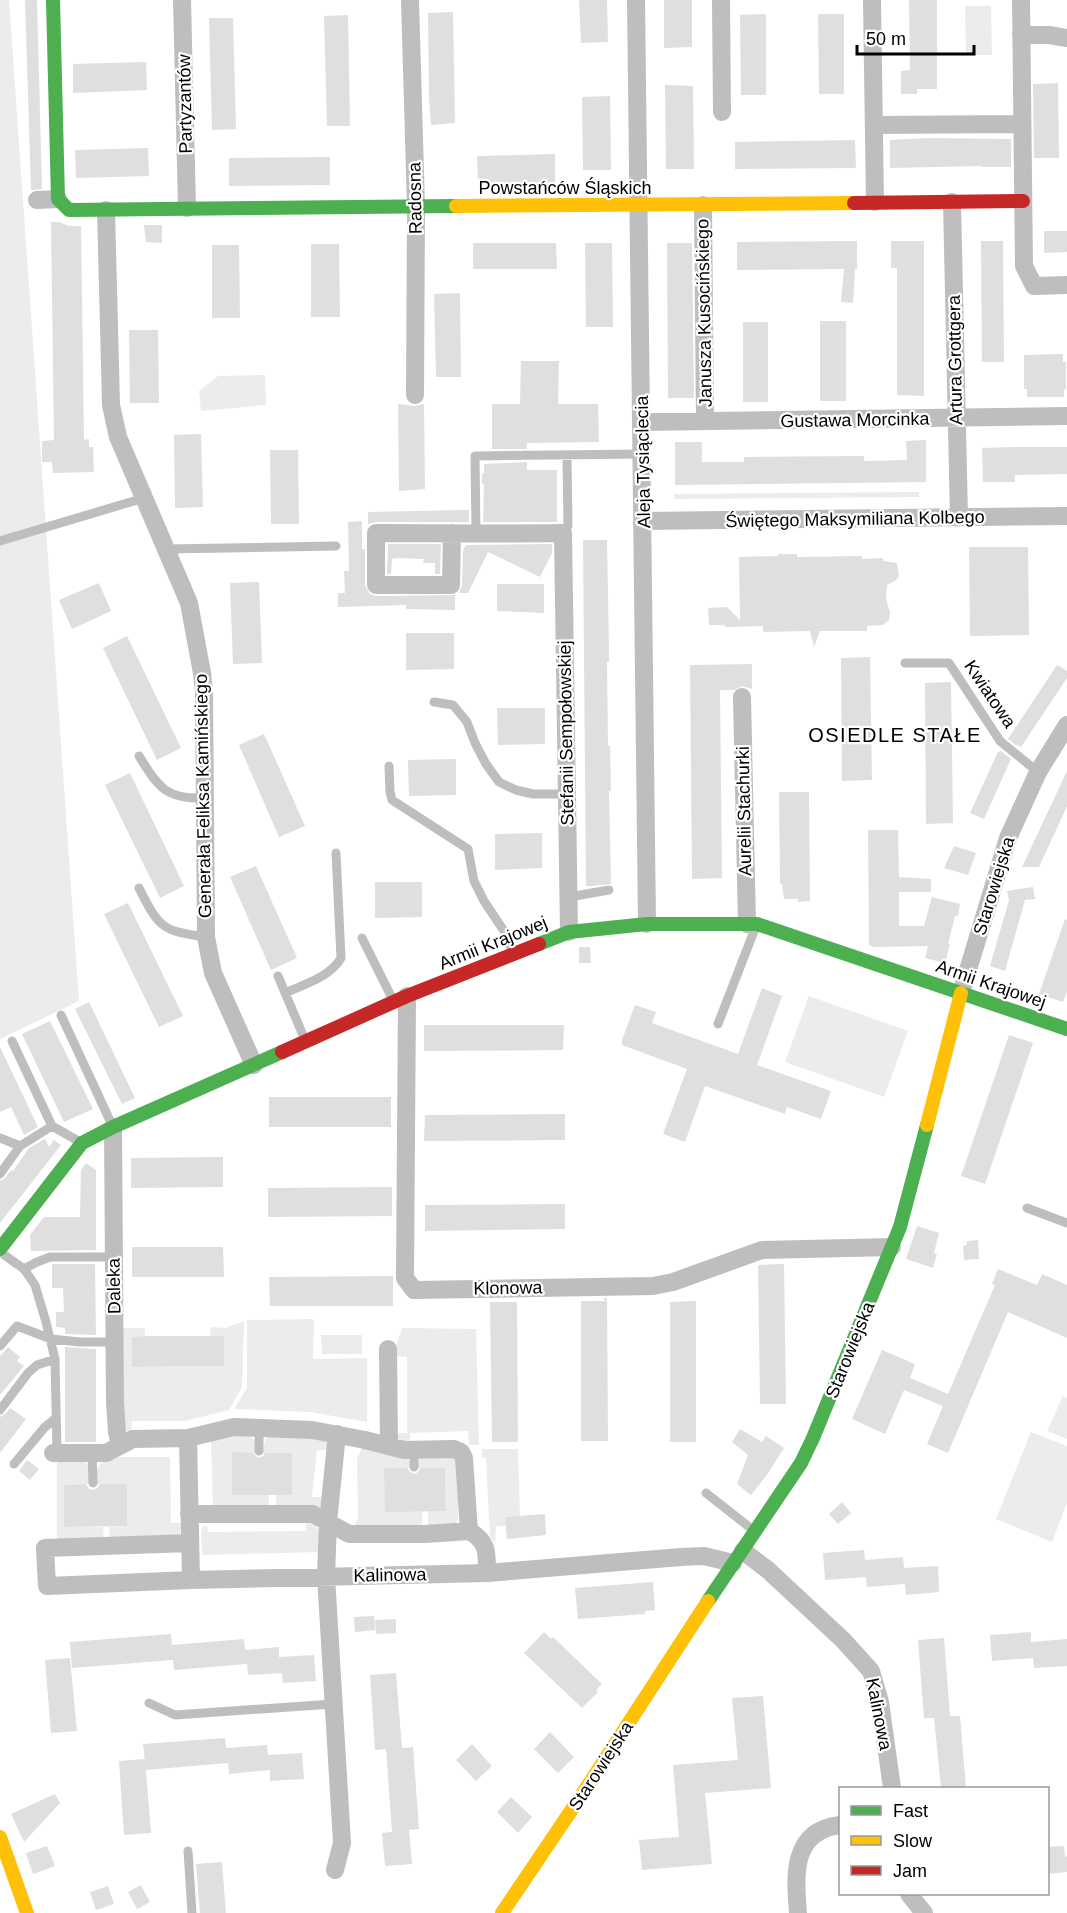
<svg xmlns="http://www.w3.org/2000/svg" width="1067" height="1913" font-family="Arial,sans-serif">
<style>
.green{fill:#ececec}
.building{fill:#dfdfdf}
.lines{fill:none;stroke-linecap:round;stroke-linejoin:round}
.lane{stroke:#bebebe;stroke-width:9}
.street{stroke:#bebebe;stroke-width:18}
.fast{stroke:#4caf50;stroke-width:14}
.slow{stroke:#ffc107;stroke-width:14}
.jam{stroke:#c62828;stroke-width:14}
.labels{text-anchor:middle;stroke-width:4.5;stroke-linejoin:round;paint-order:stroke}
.street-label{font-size:18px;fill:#000;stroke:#fff}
.neighbourhood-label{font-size:20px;letter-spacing:1.5px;fill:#000;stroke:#fff}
</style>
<rect width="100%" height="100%" fill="#fff"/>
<path class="green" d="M0 0H9L79 1001 0 1039Z
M965 6H991L992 55H966Z
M265 375 266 405 201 411 199 391 218 376Z
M919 492V497L674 499V494Z
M809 996 908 1031 884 1097 785 1062Z
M313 1319 314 1321 313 1359 367 1358V1422L310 1412 234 1409 247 1388V1320Z
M244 1321 242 1387 229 1410 185 1421H132L131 1433 124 1430 123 1328H145V1336L132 1337V1367L224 1366V1336H210V1330L212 1327 225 1328Z
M402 1328 476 1329 479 1445H469L468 1431 410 1433V1444L399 1441 395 1433H407V1357L395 1356V1350Z
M321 1335H362V1354H322Z
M1063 1396 1067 1398V1439L1047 1431Z
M1031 1432 1067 1446V1503L1052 1542 996 1519Z
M242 1433C254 1436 255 1440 255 1453H232V1495H269V1508H213L211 1439Z
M269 1436 325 1440 329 1446V1450H317L312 1497H324L321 1506 317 1508H276V1495H292V1453H263L265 1440Z
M363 1445 408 1457 410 1468H385V1511H422V1528H354L358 1517 357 1459Z
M482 1449H518L520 1516 506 1517V1526H496L495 1544 490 1536 486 1457 482 1458Z
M448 1455 456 1459 458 1467V1520L456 1523 428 1528V1511H446L445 1468H417L419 1459Z
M112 1457H170L171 1523H182L180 1535 110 1540 109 1527 127 1526V1484H96C96 1467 97 1464 112 1457Z
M57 1461H85L89 1469V1484L64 1485V1527H103L104 1540 57 1539Z
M306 1520C324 1529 319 1534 319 1552L202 1555 201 1531 203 1527 207 1525 208 1532 306 1531Z"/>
<path class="building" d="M25 0H37L42 189 31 190Z
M579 0H607L608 42 581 43Z
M664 0H692V47L664 48Z
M909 0H937V89H917V94H901V71L910 70Z
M453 12 455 123 431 125 429 98 428 13Z
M766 14V95H741L740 15Z
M818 14H844V94H819Z
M348 15 350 126H327L324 16Z
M209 18H233L236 129 212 130Z
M146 62 147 90 73 93V64Z
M1058 83 1059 158H1034L1033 84Z
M665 85 693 86 694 169H666Z
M610 96 611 170H583L582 97Z
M928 138 1011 139V167H981V166L890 168V140Z
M855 140 856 168 735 169V142Z
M148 148 149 176 76 178 75 150Z
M555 154V183L478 184 477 156Z
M330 157V185L229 186V158Z
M51 222H59L69 226H81L84 440 89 439V447H93L94 472 53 473 52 462H42V441L54 440Z
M144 225H162V243L146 242Z
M1044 231H1067V252L1044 253Z
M857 241V269H855L853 303 841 302 844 269 737 270V242Z
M891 241H924V396L897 395V268H891Z
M981 241H1003L1004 362H982Z
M473 243H556L557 269H473Z
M585 243H612L613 327H586Z
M667 243H692L694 398H668Z
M311 244H339L340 317H311Z
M212 245H239L240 318H212Z
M460 293 461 377H436L434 294Z
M820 321H846V401H820Z
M743 322H768V402H743Z
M129 330H158L159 403H130Z
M1063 354V362H1066V389H1064V397H1027V389H1024V355Z
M521 361H559L558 404H598L599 442 527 443V449H492V404H520Z
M398 404 414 406 424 404 425 489 399 491Z
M201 434 203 507 175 508 174 435Z
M926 440V482L675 485V442H702V462H744V457L864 456V461L907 460 906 441Z
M1014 447H1067V474L1015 475V482H983L982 448Z
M270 450H298L299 524H271Z
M527 462V470H557V522H483L484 484 482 485V473H484V464Z
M464 510H469V522H376L368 524V512Z
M362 521V549H365V585L370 594 376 596 455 595V610L406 609V605L338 607V593H345L344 571H349L348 522Z
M583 540H607L609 650V662H607L608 746H610L611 791H609L611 884 592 886H586Z
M441 544 440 574H435V563H423L424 559 398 558 392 559 391 574H387L388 544Z
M552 544V553L540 577 488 552 468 593H459L462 585 463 550 466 545Z
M969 547H1028L1029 635 970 636Z
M778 554H797V557L862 556V559L883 558V561L897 563 899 576 895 581 887 585 886 599 890 612 889 620 883 625 867 626V631H820L814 647 810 631 763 632V626L726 627 724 625H709L708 608 727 607 740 620 739 557 778 556Z
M259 582 262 663 233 664 230 583Z
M99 583 111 611 72 629 59 600Z
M497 584H544V613L497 611Z
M406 633H454V669L406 670Z
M127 636 181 748 157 760 103 648Z
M870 657 872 780 842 781 841 658Z
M752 664V689L742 686 734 690H720L722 878 692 879 690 665Z
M1057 665 1067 671V678L1021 747 1017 745V746L1008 739Z
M951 682 953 823 926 824 925 683Z
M497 708H545V744L498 745Z
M264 734 305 826 279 837 239 745Z
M1001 751 1011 759 984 819 970 813 998 752Z
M456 759V795L409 796 408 760Z
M1067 771V806L1039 867H1022Z
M130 773 184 886 160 898 105 785Z
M779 792H809L810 901 798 902V899H784L782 884H780Z
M868 830H898L899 877 931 879V892H899V926H924L932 897 960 904 958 916H955L948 944H950L945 963 925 958 928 946 874 947 869 945Z
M542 833V868L495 870V834Z
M954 846 976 853 968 875 944 868Z
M256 866 297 958 271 970 230 877Z
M375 882H422V917L375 918Z
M1033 887 1035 899 1025 900 1005 971 990 966 1009 900 1007 891Z
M128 903 183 1016 159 1027 104 914Z
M1065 919 1067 920V991L1063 1002 1039 994Z
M579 947H590L591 963H579Z
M762 988 782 996 757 1065 831 1091 821 1119 787 1107 785 1114 705 1086 685 1142 663 1134 687 1069 622 1045V1040L635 1005 656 1012 652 1023 738 1054Z
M89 1002 135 1098 122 1104 75 1009Z
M50 1021 93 1109 64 1122 22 1034Z
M424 1025H564L563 1050 424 1051Z
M1009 1035 1033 1043 985 1184 961 1176Z
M0 1047 38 1127 24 1135 11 1107 0 1112Z
M269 1097H391V1127H269Z
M565 1114V1140L424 1141 425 1115Z
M45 1139 49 1147 54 1140 61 1145 0 1223V1181L5 1178 11 1170 13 1171 29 1148Z
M223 1157V1187L131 1188V1158Z
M86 1163 96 1170V1250L31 1251 30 1235 44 1217H80L81 1170Z
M392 1187V1216L268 1217V1188Z
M565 1204V1229L425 1231V1205Z
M917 1226 939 1233 934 1253 937 1254 933 1268 906 1259Z
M978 1240 979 1259 964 1260 963 1246 967 1245V1241Z
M132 1247H223L224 1277H132Z
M52 1264H95L96 1335 65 1334V1328L56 1327V1312H64L63 1288H52Z
M784 1264 786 1404H760L758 1265Z
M998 1269 1037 1285 1042 1274 1067 1285V1338L1008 1312 948 1453 927 1444 943 1406 904 1390 885 1434 852 1419 882 1350 915 1364 910 1378 948 1394 995 1285 992 1284Z
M393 1276V1306H270L269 1277Z
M603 1298H607L608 1441H581V1301H606Z
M696 1301V1442H670V1302Z
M490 1302H517L518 1442H492Z
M145 1336H224V1366L132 1367V1337Z
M8 1347 20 1357 17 1361 24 1366 0 1395V1356Z
M65 1347 96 1349V1442H65Z
M10 1408 26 1419 0 1453V1417L5 1414Z
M740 1429 762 1442 766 1436 784 1448 769 1472 751 1495 737 1484 748 1455 732 1442Z
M232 1452 253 1453 258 1458 263 1456 265 1453H292V1495H232Z
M27 1460 39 1469 30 1480 19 1471Z
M384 1468H407L410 1472 415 1474 418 1472 421 1468H445L446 1511 385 1512Z
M86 1484 89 1489 93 1490 97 1488 100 1484H127V1526L64 1527V1485Z
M842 1502 851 1513 838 1524 829 1514Z
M545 1514 546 1535 507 1539 505 1517Z
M864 1550 865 1560 903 1557 904 1568 938 1566 939 1592 906 1595 905 1584 867 1587 866 1577 825 1580 823 1553Z
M653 1582 655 1610 645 1611V1614L578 1619 575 1588Z
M374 1616 375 1630 355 1632 354 1617Z
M396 1619V1633L376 1634 375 1620Z
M544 1632 551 1639 553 1637 602 1684 596 1690 598 1692 582 1708 524 1653Z
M1031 1632V1642L1067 1639V1666L1034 1668 1033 1658 992 1661 990 1635Z
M171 1634 172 1645 244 1639 245 1650 279 1647V1657L314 1655 316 1681 283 1683 282 1673 248 1675 247 1664 174 1670 173 1660 72 1668 70 1642Z
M944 1638 950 1716H960L966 1788H941L934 1718H924L918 1640Z
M70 1658 77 1731 51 1733 45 1660Z
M396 1673 402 1748 413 1747 419 1829 409 1830 412 1864 385 1866 382 1833 392 1832 386 1749 375 1750 370 1675Z
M763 1696 771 1788 705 1793 712 1864 642 1870 639 1840 679 1837 673 1765 738 1760 732 1698Z
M550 1732 574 1757 558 1773 534 1749Z
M225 1738 226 1748 267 1745 268 1755 302 1753 304 1779 270 1781V1770L229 1774 228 1763 146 1770 143 1744Z
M472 1744 492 1766 476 1781 456 1760Z
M145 1759 151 1833 124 1835 119 1761Z
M55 1794 60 1803 24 1842 11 1814Z
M511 1797 532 1817 518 1833 497 1812Z
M47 1846 55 1866 33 1874 26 1853Z
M1064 1846 1065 1857 1067 1856V1872L1047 1874V1847Z
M222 1862 226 1913H200L196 1864Z
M141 1885 150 1902 137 1909 128 1892Z
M108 1886 114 1904 96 1910 90 1892Z"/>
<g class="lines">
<path class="lane" d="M476 533 475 456 643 454
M563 533 568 526 567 455
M0 541 144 498
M167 549 336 546
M905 663H949L1000 741 1038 772
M434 702 453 705 467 722 475 743 486 764 499 782 516 790 533 794H567
M139 756C158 786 165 800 205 798
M389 766 390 792 392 800 468 849 474 881 484 901 504 931 512 951
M139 888C159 928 162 931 206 937
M569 897 609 890
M362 938 393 1000
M278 976 305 1040
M285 993C305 984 330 977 341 958L336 853
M61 1015 112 1125
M718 1024 756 926
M12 1041 52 1126 80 1142
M0 1138 20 1146 52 1126
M0 1174 20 1146
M1027 1208 1067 1223
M0 1252 24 1269 35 1285 46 1322 55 1359 57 1452
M24 1269 37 1262 50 1257H114
M0 1346 17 1326 51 1339 80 1342H115
M0 1410 28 1373 37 1365 55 1359
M259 1428V1451
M414 1450V1467
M92 1453 93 1483
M14 1464 45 1427 56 1418
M706 1493 753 1530
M149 1703 175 1715 333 1704
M188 1851 192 1913"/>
<path class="street" d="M182 0 187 208
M410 0 416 207 415 395
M636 0 647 924
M721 0 722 112
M872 0 875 202
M1021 0 1024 266 1034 286 1067 285
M1021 35H1049L1067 38
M874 125 1022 124
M37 200 58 199
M952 202 959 518
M703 205 705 421
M106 210 111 405 118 437 189 603 202 673 204 692 206 937 213 973 254 1065
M642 422 1067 416
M643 521 1067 516
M452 533 451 585H376V533C438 533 500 534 563 533L569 932
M742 697 747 924
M961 993 1008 838 1038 772 1067 725
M407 996 405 1278 414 1290 653 1286 673 1282 762 1250 892 1247
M113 1127 115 1403 117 1432 120 1445
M388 1349 389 1446
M188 1438 234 1427 312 1430 365 1440 404 1450 454 1449 461 1452 464 1458 469 1531C488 1541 487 1553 487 1573
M53 1453H106L133 1439 188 1438 191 1580
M189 1514H313L349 1534H425L469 1531
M190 1543 45 1548 47 1586 191 1580 487 1573 681 1557 704 1556 733 1563
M743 1551 768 1570 843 1640 871 1671 880 1702 892 1788
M335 1870 342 1843 326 1576 328 1522 337 1434
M909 1894 924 1913
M798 1913C795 1876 791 1831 840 1825"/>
<path class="fast" d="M53 0 58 199 69 210 456 206
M539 944 569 932 647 924H757L1067 1029
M0 1249 82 1143 113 1127 282 1052
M708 1601 801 1463 813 1438 900 1227 927 1125"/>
<path class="slow" d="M456 206 854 203
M927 1125 961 993
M0 1837 27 1913
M502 1913 585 1790 708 1601"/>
<path class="jam" d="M854 203 1023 201
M282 1052 407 996 539 944"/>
</g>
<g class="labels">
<g class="street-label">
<text transform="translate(185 104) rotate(-91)" y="6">Partyzantów</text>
<text x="565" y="194">Powstańców Śląskich</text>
<text transform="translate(415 198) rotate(-91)" y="6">Radosna</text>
<text transform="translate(704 313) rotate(-91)" y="6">Janusza Kusocińskiego</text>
<text transform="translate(955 360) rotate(-91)" y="6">Artura Grottgera</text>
<text transform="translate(855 420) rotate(-1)" y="6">Gustawa Morcinka</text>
<text transform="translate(643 462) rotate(-91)" y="6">Aleja Tysiąclecia</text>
<text transform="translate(855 519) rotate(-1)" y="6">Świętego Maksymiliana Kolbego</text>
<text transform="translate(990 694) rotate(56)" y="6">Kwiatowa</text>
<text transform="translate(566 733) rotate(-91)" y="6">Stefanii Sempołowskiej</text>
<text transform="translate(203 796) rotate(-91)" y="6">Generała Feliksa Kamińskiego</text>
<text transform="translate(744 811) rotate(-91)" y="6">Aurelii Stachurki</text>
<text transform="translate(994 886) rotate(-73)" y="6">Starowiejska</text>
<text transform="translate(493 943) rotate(-22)" y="6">Armii Krajowej</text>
<text transform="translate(991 984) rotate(19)" y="6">Armii Krajowej</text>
<text transform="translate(114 1286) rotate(-91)" y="6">Daleka</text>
<text transform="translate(508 1288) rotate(-1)" y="6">Klonowa</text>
<text transform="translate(850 1350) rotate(-68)" y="6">Starowiejska</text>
<text transform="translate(390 1575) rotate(-1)" y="6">Kalinowa</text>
<text transform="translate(879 1714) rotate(79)" y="6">Kalinowa</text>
<text transform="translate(601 1766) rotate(-57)" y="6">Starowiejska</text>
</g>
<g class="neighbourhood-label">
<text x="895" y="742">OSIEDLE STAŁE</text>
</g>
</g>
<rect x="839" y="1787" width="210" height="108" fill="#ffffff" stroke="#999999" stroke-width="1.5"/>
<rect x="851" y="1806" width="30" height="9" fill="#4caf50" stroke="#999999" stroke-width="1.5"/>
<text x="893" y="1817" font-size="18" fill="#000000">Fast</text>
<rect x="851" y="1836" width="30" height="9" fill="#ffc107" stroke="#999999" stroke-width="1.5"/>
<text x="893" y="1847" font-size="18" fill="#000000">Slow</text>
<rect x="851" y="1866" width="30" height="9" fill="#c62828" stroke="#999999" stroke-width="1.5"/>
<text x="893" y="1877" font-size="18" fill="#000000">Jam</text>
<path d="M857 45v9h117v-9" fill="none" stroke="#000000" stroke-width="3"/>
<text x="866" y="45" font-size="18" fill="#000000" stroke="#ffffff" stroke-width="4.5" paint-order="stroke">50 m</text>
</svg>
